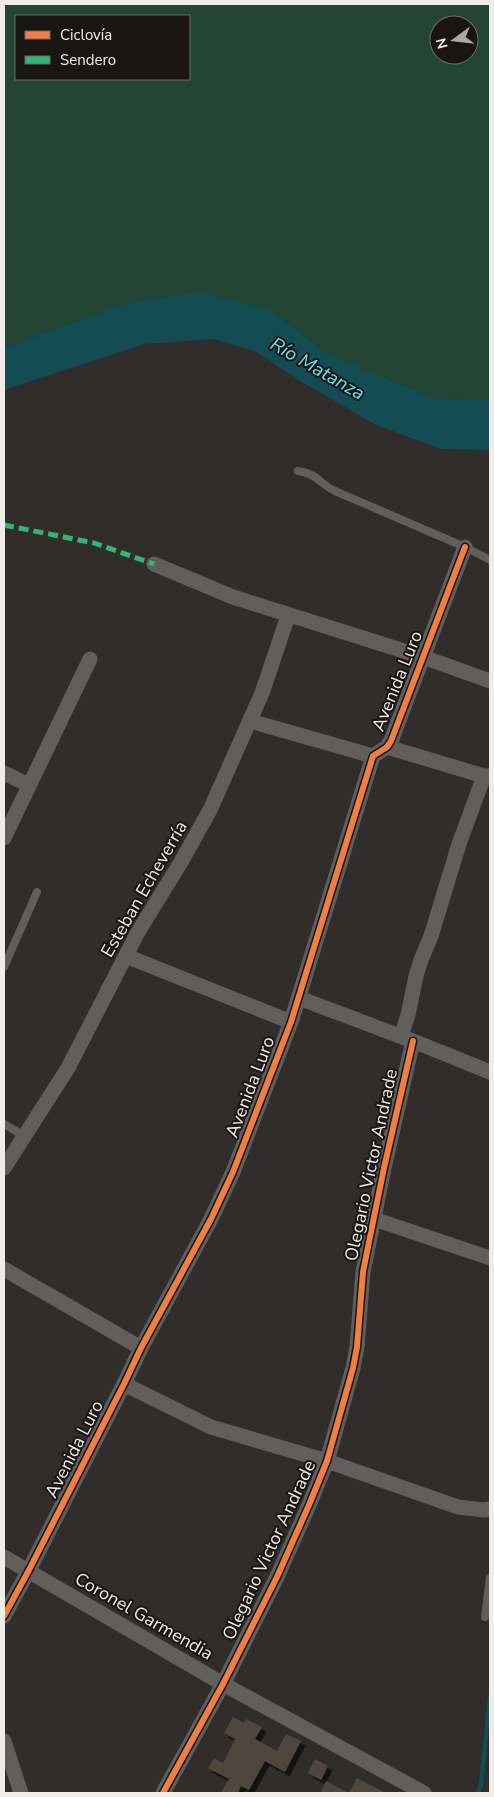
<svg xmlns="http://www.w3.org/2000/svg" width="494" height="1797" font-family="'Nunito Sans',sans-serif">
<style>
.green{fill:#234533;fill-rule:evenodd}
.water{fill:#134d53}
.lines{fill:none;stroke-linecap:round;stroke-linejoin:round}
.stream{stroke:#134d53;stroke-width:4.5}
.building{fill:#50463e;filter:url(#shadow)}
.lane{stroke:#615f5e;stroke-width:8}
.street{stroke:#615f5e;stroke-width:15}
.quiet{stroke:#33b770;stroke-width:5;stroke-dasharray:10 5;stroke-linecap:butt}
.cycleway-casing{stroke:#191513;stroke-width:9}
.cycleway{stroke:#f27e40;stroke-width:6}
.labels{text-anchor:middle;stroke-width:4;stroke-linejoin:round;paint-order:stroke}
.street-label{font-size:18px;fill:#f1ece8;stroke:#191513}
.water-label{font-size:19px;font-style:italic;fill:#6ce1ef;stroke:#191513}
</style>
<defs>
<filter id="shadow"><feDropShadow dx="4.5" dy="4.5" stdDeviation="0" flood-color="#0009"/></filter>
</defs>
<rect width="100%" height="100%" fill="#302d2a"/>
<path class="green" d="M4 4H490V399L439 400 327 354 271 310 121 305 4 348ZM16 16H189V79H16ZM439 25H469V55H439Z"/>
<path class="water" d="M198 292 271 310 327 354 439 400 490 399V450L441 449 376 425 302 382 255 351 213 339 144 344 4 390V348L121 305Z"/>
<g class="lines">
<path class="stream" d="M478 1793 481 1785 490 1697"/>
</g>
<path class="building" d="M233 1717 244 1723 246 1719 262 1727 255 1739 277 1751 286 1734 301 1741 285 1772 265 1761 249 1790 241 1786 238 1793H221L229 1779 208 1768 214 1758 223 1763 235 1739 224 1733Z
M315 1759 328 1766 321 1780 308 1773Z
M357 1778 386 1793H320L326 1781 349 1793Z"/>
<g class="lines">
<path class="lane" d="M298 471C320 475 318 483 335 491L465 547 490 560
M4 967 37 892
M4 1124 24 1136
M485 1617 490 1578"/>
<path class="street" d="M154 564 233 597 423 657 490 681
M250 721 373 756
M387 747 484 776
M4 773 29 785
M4 838 90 659
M126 956 291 1022
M299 998 413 1041 490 1072
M401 1036 408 1015 416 976 421 960 431 936 459 844 484 776H490
M4 1168 68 1068 138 932 181 862 210 810 262 693 288 616
M374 1219 490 1258
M4 1269 141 1348
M124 1384 211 1427 327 1461 458 1507 484 1510 490 1509
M4 1557 223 1684 424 1793
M4 1616 29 1570 124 1384 141 1348 211 1219 233 1172 291 1022 373 756 387 747 391 741 465 547
M4 1741 21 1793
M163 1793 223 1684 277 1577 309 1505 327 1461 353 1368 357 1347 363 1272 369 1242 384 1168 413 1041"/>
<path class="quiet" d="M4 525 94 543 154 564"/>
<g class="cycleway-casing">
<path id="cycleway" d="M4 1616 29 1570 124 1384 141 1348 211 1219 233 1172 291 1022 373 756 387 747 391 741 465 547
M163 1793 223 1684 277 1577 309 1505 327 1461 353 1368 357 1347 363 1272 369 1242 384 1168 413 1041"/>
</g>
<use href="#cycleway" class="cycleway"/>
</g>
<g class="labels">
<g class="street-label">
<text transform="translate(397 681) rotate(-68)" y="6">Avenida Luro</text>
<text transform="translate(144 889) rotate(-60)" y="6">Esteban Echeverría</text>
<text transform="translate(250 1087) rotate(-69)" y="6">Avenida Luro</text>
<text transform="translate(371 1165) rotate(-78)" y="6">Olegario Victor Andrade</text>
<text transform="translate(74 1449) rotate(-63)" y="6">Avenida Luro</text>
<text transform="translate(269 1550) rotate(-65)" y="6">Olegario Victor Andrade</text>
<text transform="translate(144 1616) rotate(30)" y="6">Coronel Garmendia</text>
</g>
<g class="water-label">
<text transform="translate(318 368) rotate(30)" y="7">Río Matanza</text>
</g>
</g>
<rect width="494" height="1797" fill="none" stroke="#f1ece8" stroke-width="10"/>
<rect x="15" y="15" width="175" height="65" fill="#191513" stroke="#6f6b68"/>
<rect x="25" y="31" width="25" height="8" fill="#f27e40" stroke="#6f6b68"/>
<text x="60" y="40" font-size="15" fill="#f1ece8">Ciclovía</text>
<rect x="25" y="56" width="25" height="8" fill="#33b770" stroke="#6f6b68"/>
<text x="60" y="65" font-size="15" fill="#f1ece8">Sendero</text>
<g transform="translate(454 40) rotate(255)"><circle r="24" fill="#191513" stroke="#6f6b68"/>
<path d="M0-4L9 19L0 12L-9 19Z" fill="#ada9a6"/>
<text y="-8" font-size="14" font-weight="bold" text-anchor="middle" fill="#f1ece8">N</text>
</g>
</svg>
